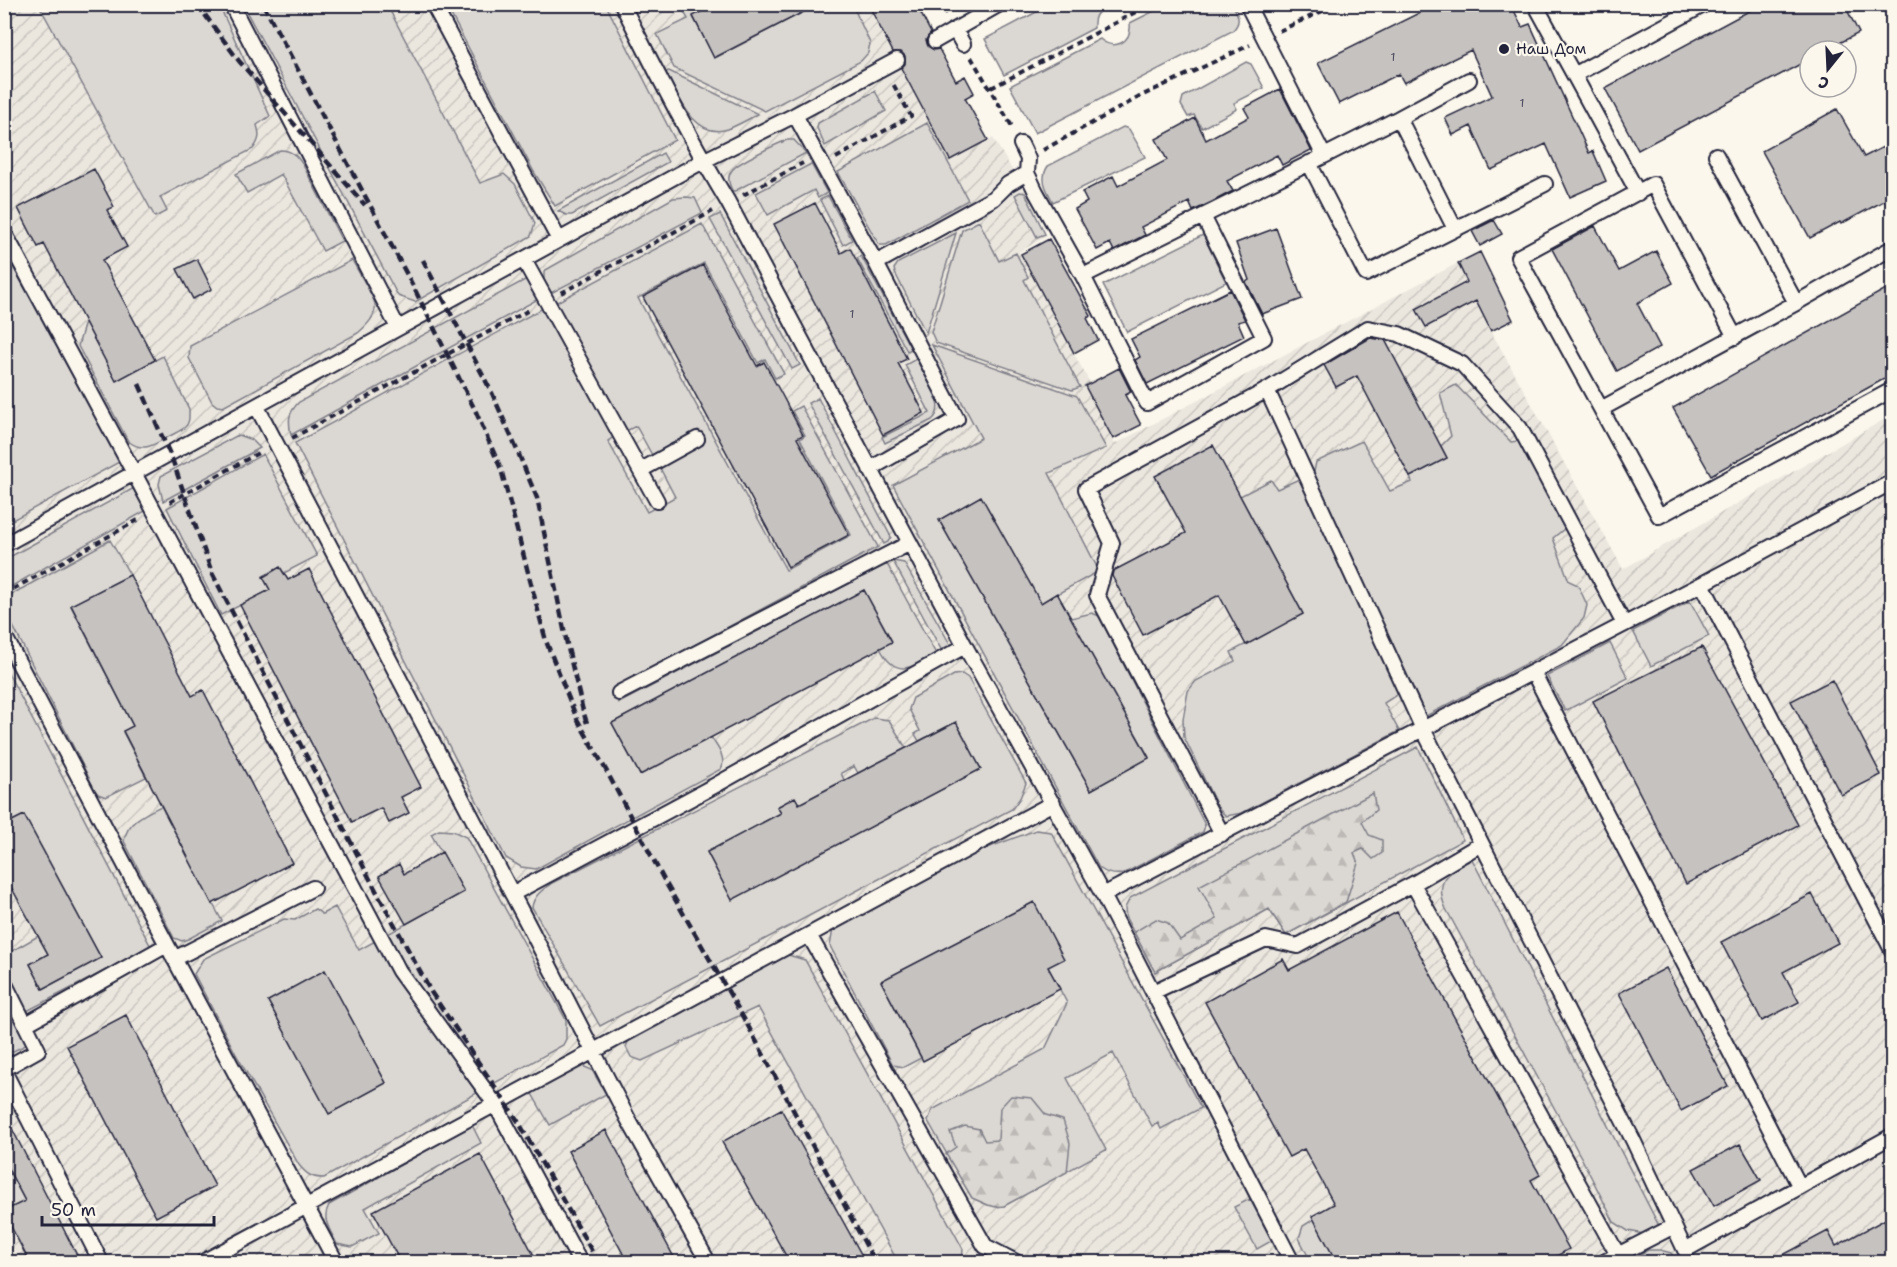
<svg xmlns="http://www.w3.org/2000/svg" width="1897" height="1267" font-family="'Shantell Sans',sans-serif">
<style>
.industrial{fill:url(#industrial-furrows)}
.grass{fill:#dbd8d3;stroke:#7e7d87;stroke-width:1.5;fill-rule:evenodd}
.forest{fill:url(#forest-firs);stroke:#7e7d87;stroke-width:1.5}
.building{fill:#c6c2c0;stroke:#22223b;stroke-width:1.5}
.lines{fill:none;stroke-linecap:round;stroke-linejoin:round}
.service-casing{stroke:#22223b;stroke-width:18}
.path{stroke:#22223b;stroke-width:4;stroke-dasharray:6 4.5;stroke-linecap:butt}
.service{stroke:#fbf7ec;stroke-width:14}
.rail{stroke:#22223b;stroke-width:4.5;stroke-dasharray:9 4.5;stroke-linecap:butt}
.poi-dot{fill:#22223b;stroke:#fbf7ec;stroke-width:2}
.labels{text-anchor:middle;stroke-width:4.5;stroke-linejoin:round;paint-order:stroke}
.number-label{font-size:12px;fill:#4b4a5c}
.poi-label{font-size:15px;fill:#22223b;stroke:#fbf7ec;text-anchor:start}
</style>
<defs>
<pattern id="industrial-furrows" width="10" height="10" patternUnits="userSpaceOnUse" patternTransform="scale(1.5)"><rect width="10" height="10" fill="#ebe7df"/><path d="M-1 1l2-2M0 10L10 0M9 11l2-2" fill="none" stroke="#c9c6c0"/></pattern>
<pattern id="forest-firs" width="22" height="20" patternUnits="userSpaceOnUse" patternTransform="scale(1.5)"><rect width="22" height="20" fill="#dbd8d3"/><path d="M5 1l3.5 6h-7zM16 11l3.5 6h-7z" fill="#bcb9b6"/></pattern>
</defs>
<rect width="100%" height="100%" fill="#fbf7ec"/>
<filter id="ink" filterUnits="userSpaceOnUse"><feTurbulence type="fractalNoise" baseFrequency=".0167" numOctaves="2"/><feDisplacementMap in="SourceGraphic" scale="12" xChannelSelector="R" yChannelSelector="G"/><feConvolveMatrix kernelMatrix="1 2 1 2 8 2 1 2 1" color-interpolation-filters="sRGB"/></filter>
<g filter="url(#ink)">
<path class="industrial" d="M5 5H916L987 140 993 138 1026 193 1047 236 1019 252 1090 383 1085 386 1115 444 1458 263 1491 331 1623 569 1892 415V1262H5Z"/>
<path class="grass" d="M852 4 870 43 868 53 861 61 765 111 674 68 657 34 688 19 680 5H716L693 17 715 58 809 9 807 5Z
M39 5H219L270 116 257 125C260 135 260 140 253 149L160 197 167 211 155 217Z
M243 5H387L480 183 504 174 515 184 535 223 531 236 415 302 398 296Z
M446 5H606L675 140 555 206 534 172Z
M1050 5V4L1139 5 1124 12C1110 1 1092 9 1094 28L1004 75 985 39Z
M1166 5H1233C1238 15 1242 22 1232 31L1035 133 1010 86 1100 39C1114 51 1132 43 1130 23Z
M1246 62 1251 64 1264 88 1234 103 1237 109 1202 128 1194 115 1188 117 1181 105 1183 97Z
M668 71H669L758 114C749 119 738 125 728 129 694 140 678 95 666 73Z
M875 91 886 111 825 146 817 128 818 123Z
M927 123 968 200 886 245H881L878 243 838 172Z
M1123 127 1129 129 1145 157 1053 202C1047 190 1039 180 1048 166Z
M787 140H794L806 153 733 192C729 185 726 177 732 170 738 162 777 144 787 140Z
M280 150C292 150 297 156 303 165L342 241 323 251 281 174 247 193 236 174Z
M663 153 668 162 572 215H566L558 211Z
M811 164 827 193 818 198 814 190 768 215 756 193Z
M1020 192 1025 193 1045 234 1037 237 1015 195Z
M828 196 852 240 843 245 820 200Z
M686 197 695 198 702 213 551 293 544 280V271L673 198Z
M720 214 800 365 792 369 710 219Z
M979 221 999 261 1016 253 1028 277 1024 280 1080 387 1072 390 936 343 931 332 962 230Z
M702 224 784 374 775 378 765 359 758 363 704 263 638 298 786 570 851 535 800 439 805 435 792 411 801 406 878 547 612 689 619 703 887 564 936 654C912 668 895 679 880 648L892 641 864 590 612 723 640 775 711 737C717 747 727 758 721 769L536 869 521 867 506 858 295 443 545 307 615 436 608 441 647 512 675 497 659 466 705 441 698 430 652 455 636 426 626 431 555 303Z
M956 233 926 333 895 273 894 269 898 263Z
M1203 235 1226 282 1127 332 1103 285Z
M4 251 121 461 5 524H4Z
M861 256 911 349 907 351 857 258Z
M352 260C357 270 373 295 375 304 377 316 366 326 358 333L223 407 217 406 212 402 189 358 190 346Z
M525 280H529L540 298 291 435C288 420 288 413 299 402Z
M85 322 116 380 163 356 189 409C189 416 190 423 185 427 181 431 173 434 168 437 153 445 143 453 128 441L78 346Z
M932 345 1077 396 1106 448 1049 473 1099 571 1041 603 981 497 939 520 1091 790 1149 757 1071 618 1092 613 1099 616 1205 825 1203 832 1197 835 1123 874C1113 875 1107 874 1099 868L893 485 981 438Z
M916 359C924 375 949 406 932 420L885 443 882 437 930 413 905 365Z
M1456 385 1511 442 1518 441 1529 452 1569 525 1553 538 1569 581 1578 585 1587 605 1584 618 1562 645 1426 716 1313 476 1316 462 1362 441 1390 491 1412 482 1410 477 1447 458 1441 446 1451 436 1440 393Z
M818 398 891 537 888 542 884 544 808 403Z
M238 435 252 440 260 448 163 501 159 484 161 476Z
M263 454 317 556 284 573 280 568 263 576 270 590 221 615 167 508Z
M1299 479 1401 692 1384 703 1399 731 1242 813 1226 816 1218 808 1184 737 1183 719 1188 691 1196 681 1235 661 1231 652 1303 614 1240 496 1271 480 1277 489Z
M134 488 147 510 5 590 6 559Z
M110 540 130 575 71 606 133 726 123 732 146 777 106 797 98 794 95 790 5 610V598Z
M893 561 904 563 950 644 949 647 942 651Z
M1690 601 1709 636 1651 666 1633 631Z
M1610 643 1628 678 1565 711 1547 676Z
M4 665 151 947 23 1013 5 975V955L38 936 48 954 30 964 43 989 101 958 24 815 5 825V782L10 779 4 769Z
M962 674 968 678 1026 783 1020 798 1012 809 600 1026 532 907C534 895 542 890 552 883L874 718 889 720 906 748 858 773 854 766 841 773 844 780 799 804 795 798 778 806 781 813 707 852 732 899 981 769 956 722 919 741 915 734 920 731 909 709 913 698 954 675Z
M1418 747 1463 840 1286 935 1269 909 1155 972 1126 918 1125 908 1130 898Z
M161 806 222 921 188 939 182 941 174 938 124 841C127 821 145 814 161 806Z
M439 830 453 831 466 837 566 1020V1039L563 1045 324 1178C312 1178 307 1175 299 1165L236 1054 194 974 203 959 284 919 295 920 315 909 322 914 335 907 359 950 464 892 431 834ZM325 971 386 1083 329 1113 268 1001Z
M1036 830 1051 832 1201 1108 1161 1129 1158 1123 1152 1126 1113 1053 1067 1078 1106 1150 1004 1206 988 1205 972 1198 928 1121 932 1110 1045 1049 1067 1003 1048 967 1034 902 881 981 921 1058 904 1067 893 1065 830 946 833 929 964 858 982 850Z
M1472 859 1659 1226 1644 1234 1628 1231 1614 1222 1582 1159 1446 909C1433 880 1449 872 1472 859Z
M785 954 805 960 963 1249 962 1262H898L758 1007 642 1061 631 1057 626 1047 630 1037Z
M4 998 28 1044 5 1055H4Z
M580 1065 592 1070 606 1094 550 1125 531 1092Z
M472 1125 481 1143 365 1208 379 1233 352 1247 337 1244C330 1230 321 1219 329 1205Z
M4 1161 25 1201 5 1211H4Z
M1250 1199 1273 1240 1257 1249 1234 1207Z
M1314 1219 1337 1262H1311L1299 1238 1303 1226Z
M1648 1250H1660L1671 1253 1676 1262H1626Z"/>
<path class="forest" d="M1373 793 1376 810 1362 822 1369 835 1382 840V853L1373 859 1363 849 1354 853 1358 863 1346 902 1286 935 1269 909 1155 972 1134 932 1156 919 1168 923 1180 940 1217 919 1199 886Z
M1011 1096 1032 1098 1046 1115 1063 1120 1070 1143 1067 1172 1004 1206 996 1207 988 1205 972 1198 946 1154 956 1147 950 1132 965 1126 979 1129 985 1141 998 1140 1000 1108Z"/>
<path class="building" d="M716 4H819L714 58 693 16Z
M868 4H916L931 33 926 40 928 46 934 50 939 49 956 81 965 76 974 93 965 98 988 140 950 160 901 68 905 64V56L901 52H893Z
M1437 4H1511L1522 27 1530 24 1589 153 1593 151 1606 181 1570 197 1546 144 1491 170 1471 126 1453 135 1445 118 1492 96 1471 50 1404 83 1399 74 1339 104 1318 63Z
M1762 4H1844L1859 33 1824 51H1810V59L1638 150 1605 88Z
M1280 89 1311 150 1282 165 1277 155 1227 181 1233 191 1212 202 1193 211 1189 202 1141 227 1145 235 1114 251 1110 243 1097 250 1075 209 1087 202 1082 192 1113 176 1118 186 1167 160 1156 139 1195 118 1206 140 1249 117 1244 108Z
M1837 109 1864 157 1893 142V196L1841 224 1840 222 1810 238 1762 151Z
M94 169 114 207 107 210 127 247 102 260 155 360 116 381 44 244 38 247 18 208Z
M815 203 841 253 850 248 907 359 898 363 924 413 883 435 774 224Z
M1494 220 1502 234 1480 246 1472 231Z
M1595 226 1619 271 1656 251 1673 283 1637 303 1660 347 1617 371 1552 249Z
M1276 228 1302 299 1262 314 1246 282 1249 280 1236 243Z
M1049 239 1091 316 1087 318 1098 340 1074 353 1021 254Z
M1480 252 1513 320 1491 331 1476 301 1426 327 1416 309 1467 282 1458 263Z
M197 259 212 289 193 299 177 269Z
M703 265 757 366 764 362 782 395 803 435 797 438 849 535 788 567 643 297Z
M1893 285V374L1711 475 1673 408Z
M1230 290 1245 320 1238 322 1244 336 1147 384 1135 360 1140 357 1131 339Z
M1370 338 1385 340 1447 458 1410 477 1357 376 1336 387 1324 365Z
M1119 368 1131 392 1125 395 1141 425 1113 439 1085 386Z
M1213 445 1303 614 1246 645 1219 595 1143 635 1112 576 1113 571 1186 533 1155 476Z
M981 496 1041 603 1057 593 1149 758 1091 790 939 520Z
M280 567 288 580 309 569 421 787 401 797 409 813 389 823 381 808 352 822 240 605 270 590 263 577Z
M130 575 192 696 203 690 292 863 212 904 123 731 133 726 71 605Z
M864 590 892 642 640 775 612 723Z
M1702 647 1798 825 1686 884 1593 701Z
M1832 680 1881 775 1841 795 1791 701Z
M956 722 981 769 732 900 707 852 781 813 777 807 795 797 799 804Z
M24 815 101 958 43 989 30 964 48 954 4 874V825Z
M442 852 464 892 406 924 379 876 399 864 404 874Z
M1812 894 1838 943 1783 972 1799 1002 1762 1021 1721 942Z
M1034 902 1064 959 1048 967 1060 989 923 1061 881 981Z
M1397 912 1540 1175 1531 1180 1569 1249 1545 1263H1337L1312 1216 1334 1204 1304 1149 1289 1157 1205 1002 1283 959 1289 970Z
M1666 968 1728 1086 1681 1111 1619 993Z
M325 970 386 1083 329 1114 268 1001Z
M126 1015 215 1186 156 1217 67 1046Z
M781 1109 866 1263H790L722 1142Z
M4 1113 44 1191 81 1263H30L4 1213V1211L25 1201 4 1161Z
M606 1130 677 1263H628L568 1151Z
M1740 1144 1761 1180 1714 1206 1693 1169Z
M480 1154 538 1263H401L373 1211Z
M1893 1215V1263H1768L1828 1231 1836 1246Z"/>
<g class="lines">
<g class="service-casing">
<path id="service" d="M231 4 398 328
M433 4 559 240
M1247 4 1324 156 1399 118 1455 229
M1535 4 1574 75
M1890 4 1892 9
M955 30 963 44
M935 41 1000 4
M795 115 897 60
M1399 118 1469 80
M1021 144 1028 159 1027 173 1036 192 1083 276 1147 403 1264 338 1203 216 1324 156
M1716 155 1796 303
M1309 163 1366 274 1545 184
M1638 193 1574 75 1705 4
M4 232 134 473 703 161 795 115 876 263 957 419 870 469
M1892 248 1796 303 1601 409 1659 516 1892 390
M524 260 657 501
M876 263 994 198 1008 184 1027 173
M1083 276 1203 216
M1267 390 1368 328 1399 334 1462 364 1520 428 1624 624
M257 407 530 928 628 1119 708 1262
M1601 409 1518 257 1653 184 1735 337
M641 470 697 439
M4 545 134 473 399 971 495 1104 580 1262
M1702 584 1892 950
M4 635 167 945 336 1262
M965 646 1103 895 1702 584 1892 482
M1533 672 1800 1187
M619 693 910 543
M1222 834 1097 595 1112 543 1086 489 1267 390 1423 729 1633 1140 1685 1250 1892 1136
M1481 844 1413 884 1618 1255
M512 894 714 786 965 646 728 202C689 138 656 71 622 4
M1103 895 1292 1262
M809 935 985 1246 1016 1262
M174 959 313 888
M4 982 38 1050 4 1069
M1153 992 1266 939 1298 946 1413 884
M26 1024 167 945
M4 1071 101 1262
M203 1262 1053 803
M1604 1262 1674 1226"/>
</g>
<path class="path" d="M940 4 946 14
M1279 31 1338 4
M971 57 1013 128
M991 88 1151 4
M1043 150 1143 95 1250 45
M836 158 911 116 892 82
M743 195 803 163
M561 293 713 211
M292 438 531 309
M170 502 260 452
M4 594 140 519"/>
<use href="#service" class="service"/>
<path class="rail" d="M197 4 239 61 365 205
M263 4 413 286 476 412 501 469 546 641 577 719 606 770 664 880 747 1024 875 1262
M423 260 492 393 517 450 537 498 567 644 583 711 587 723
M139 384 172 459 212 573 372 883 431 992 518 1121 598 1262"/>
</g>
</g>
<circle class="poi-dot" cx="1504" cy="49" r="6"/>
<g class="labels">
<g class="number-label">
<text x="1393" y="61">1</text>
<text x="1522" y="107">1</text>
<text x="852" y="318">1</text>
</g>
<g class="poi-label">
<text x="1516" y="54">Наш Дом</text>
</g>
</g>
<rect width="1897" height="1267" fill="none" stroke="#fbf7ec" stroke-width="24"/>
<rect x="12" y="12" width="1873" height="1243" fill="none" stroke="#22223b" stroke-width="2" filter="url(#ink)"/>
<g transform="translate(1828 69) rotate(198)"><circle r="28" fill="#fbf7ec" stroke="#a4a2a5" stroke-width="1.5"/>
<path d="M0-4.5L10 22L0 15L-10 22Z" fill="#22223b"/>
<text y="-9" font-size="16" font-weight="bold" text-anchor="middle" fill="#22223b">С</text>
</g>
<path d="M42 1216v9h172v-9" fill="none" stroke="#22223b" stroke-width="3"/>
<text x="51" y="1216" font-size="18" fill="#22223b" stroke="#fbf7ec" stroke-width="4.5" paint-order="stroke">50 m</text>
</svg>
